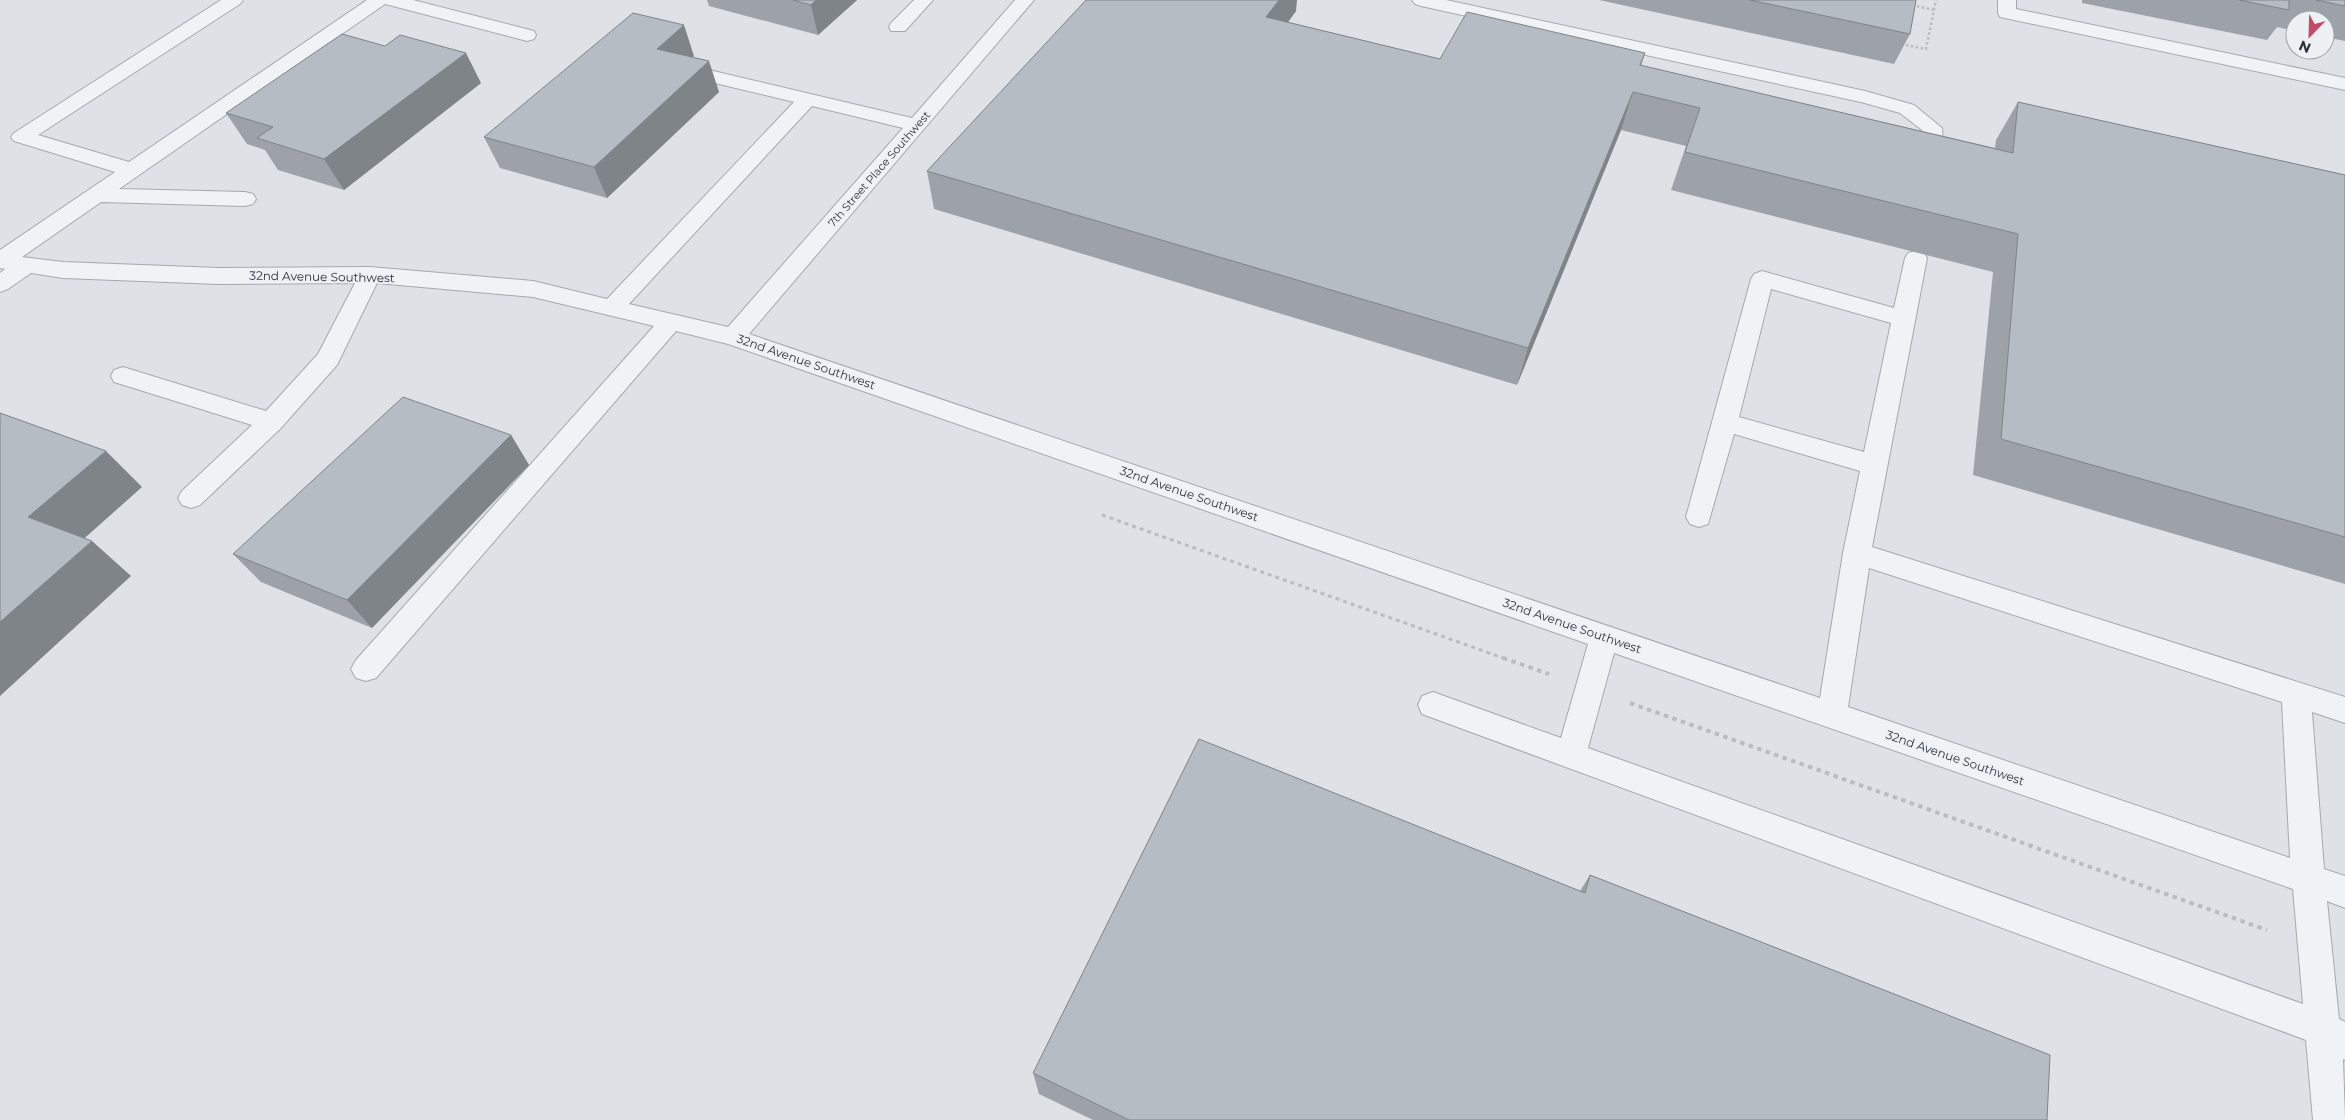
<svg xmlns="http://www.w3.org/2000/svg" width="2345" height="1120" font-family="Montserrat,sans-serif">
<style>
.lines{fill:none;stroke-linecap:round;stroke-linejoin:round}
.minor-casing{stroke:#a4a9b0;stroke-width:2}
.path-far2{stroke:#b8bdc1;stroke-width:2.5;stroke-dasharray:2.5 2.5;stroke-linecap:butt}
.path-far1{stroke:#b8bdc1;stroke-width:3;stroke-dasharray:4 4;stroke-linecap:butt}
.path{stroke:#b8bdc1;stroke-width:4;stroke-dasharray:4.5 4.5;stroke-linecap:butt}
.minor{fill:#f0f3f5;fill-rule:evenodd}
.wall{fill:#9da2a8}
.shaded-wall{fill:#7f8488}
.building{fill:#b6bcc3;stroke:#7f8488}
.labels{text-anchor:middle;stroke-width:4;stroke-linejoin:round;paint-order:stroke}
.far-street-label{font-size:11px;fill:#28313c;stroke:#edf1f4}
.street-label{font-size:12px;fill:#28313c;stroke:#edf1f4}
</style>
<rect width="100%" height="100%" fill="#dee2e7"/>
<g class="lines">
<g class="minor-casing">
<path id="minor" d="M221 0H243L240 4 38 135 129 162 367 0H413L534 31 536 35 534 39 527 41 385 4 119 189 245 192 253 194 256 199 253 204 245 206 101 202 22 257 63 262 219 268 370 267 533 281 607 299 794 102 698 79 695 75 698 71 705 69 912 118 1015 0H1034L749 334 1820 698 1843 553 1860 471 1734 434 1708 524 1699 527 1690 524 1686 517 1751 279 1754 274 1762 271 1894 308 1905 258 1908 253 1916 251 1924 253 1927 258 1872 547 2345 697V723L2312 712 2324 869 2345 876V908L2327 901 2339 1019 2345 1022V1060L2343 1059 2345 1120H2313L2306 1040 1422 714 1418 705 1422 696 1433 692 1561 738 1588 644 728 344 676 331 376 678 366 681 356 678 351 669 356 660 654 326 533 297 377 283 337 365 280 429 200 505 191 508 182 505 178 498 182 491 252 425 114 382 111 376 114 370 123 367 266 411 318 354 355 283 219 284 63 278 31 273 8 289 0 292V273L5 269 0 268V250L115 172 14 141 11 137 14 133ZM812 106 903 128 728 327 629 304ZM1771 289 1891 323 1864 452 1739 417ZM1869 568 2282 702 2290 858 1848 707ZM1614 653 2293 889 2303 1004 1588 748Z
M914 0H933L905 31H891L889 27 891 23Z
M1412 0H1446L1865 91 1914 105 1942 128 1945 172 1941 177 1934 179 1927 177 1923 172 1922 130 1900 113 1861 102 1421 6 1415 4Z
M1998 0H2016V9L2345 78V90L2000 17 1998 13Z"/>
</g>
<path class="path-far2" d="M1912 5 1934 10
M1901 44 1926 49 1936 0"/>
<path class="path-far1" d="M1102 515 1506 659"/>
<path class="path" d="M1503 658 1549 674
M1630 703 2267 930"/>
<use href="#minor" class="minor"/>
</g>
<path class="wall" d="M707 0H857L818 35 709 6Z
M1599 0H1916L1910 34 1894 64Z
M2082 0H2345V41L2325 37V20H2295V31L2277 27 2267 40 2082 3Z
M1296 11 1288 22 1440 59 1645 53 1641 66 1995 148 1996 140 2018 102 2345 175V584L1973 475 1993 272 1671 190 1686 146 1621 130 1517 385 934 209 927 171Z
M694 56 693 57 719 92 607 198 500 168 484 137Z
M481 83 344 190 278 170 265 150 247 144 226 113Z
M511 435 529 465 372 628 261 582 233 554Z
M1590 875 2047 1120H1093L1039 1094 1033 1073 1580 891Z"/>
<path class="shaded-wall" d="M816 0H857L818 35 811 5Z
M1279 0H1297L1296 11 1264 55 1266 17Z
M684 25 694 56 668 79 657 49Z
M466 53 481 83 344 190 324 159Z
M709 61 719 92 607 198 594 167Z
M1633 92 1621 130 1517 385 1528 348Z
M511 435 529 465 372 628 347 600Z
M106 451 142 487 69 552 28 517Z
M92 541 131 576 0 696V622Z"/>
<path class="building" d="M793 0H816L811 5Z
M1086 0H1279L1266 17 1440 59 1467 12 1645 53 1640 65 2013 153 2018 102 2345 175V537L2001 439 2018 234 1685 152 1700 108 1633 92 1528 348 927 171Z
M1750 0H1916L1910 34Z
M2239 0H2289V10Z
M2316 0H2345V6Z
M633 13 684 25 657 49 709 61 594 167 484 137Z
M342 34 385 46 400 35 466 53 324 159 257 138 273 127 226 113Z
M403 397 511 435 347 600 233 554Z
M0 413 106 451 28 517 92 541 0 622Z
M1199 739 1585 893 1590 875 2050 1055 2047 1120H1129L1033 1073Z"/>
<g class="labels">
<g class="far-street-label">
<text transform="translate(879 169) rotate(-49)" y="4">7th Street Place Southwest</text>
</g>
<g class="street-label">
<text transform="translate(322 277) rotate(1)" y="4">32nd Avenue Southwest</text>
<text transform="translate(806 362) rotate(19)" y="4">32nd Avenue Southwest</text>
<text transform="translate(1189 494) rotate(19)" y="4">32nd Avenue Southwest</text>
<text transform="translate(1572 626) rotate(19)" y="4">32nd Avenue Southwest</text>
<text transform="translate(1955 758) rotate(19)" y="4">32nd Avenue Southwest</text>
</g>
</g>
<g transform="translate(2310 35) rotate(203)"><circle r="24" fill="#edf1f4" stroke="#9ea4aa"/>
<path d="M0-4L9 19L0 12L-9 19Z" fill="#c54a66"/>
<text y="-8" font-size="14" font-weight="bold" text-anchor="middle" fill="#28313c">N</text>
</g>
</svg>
